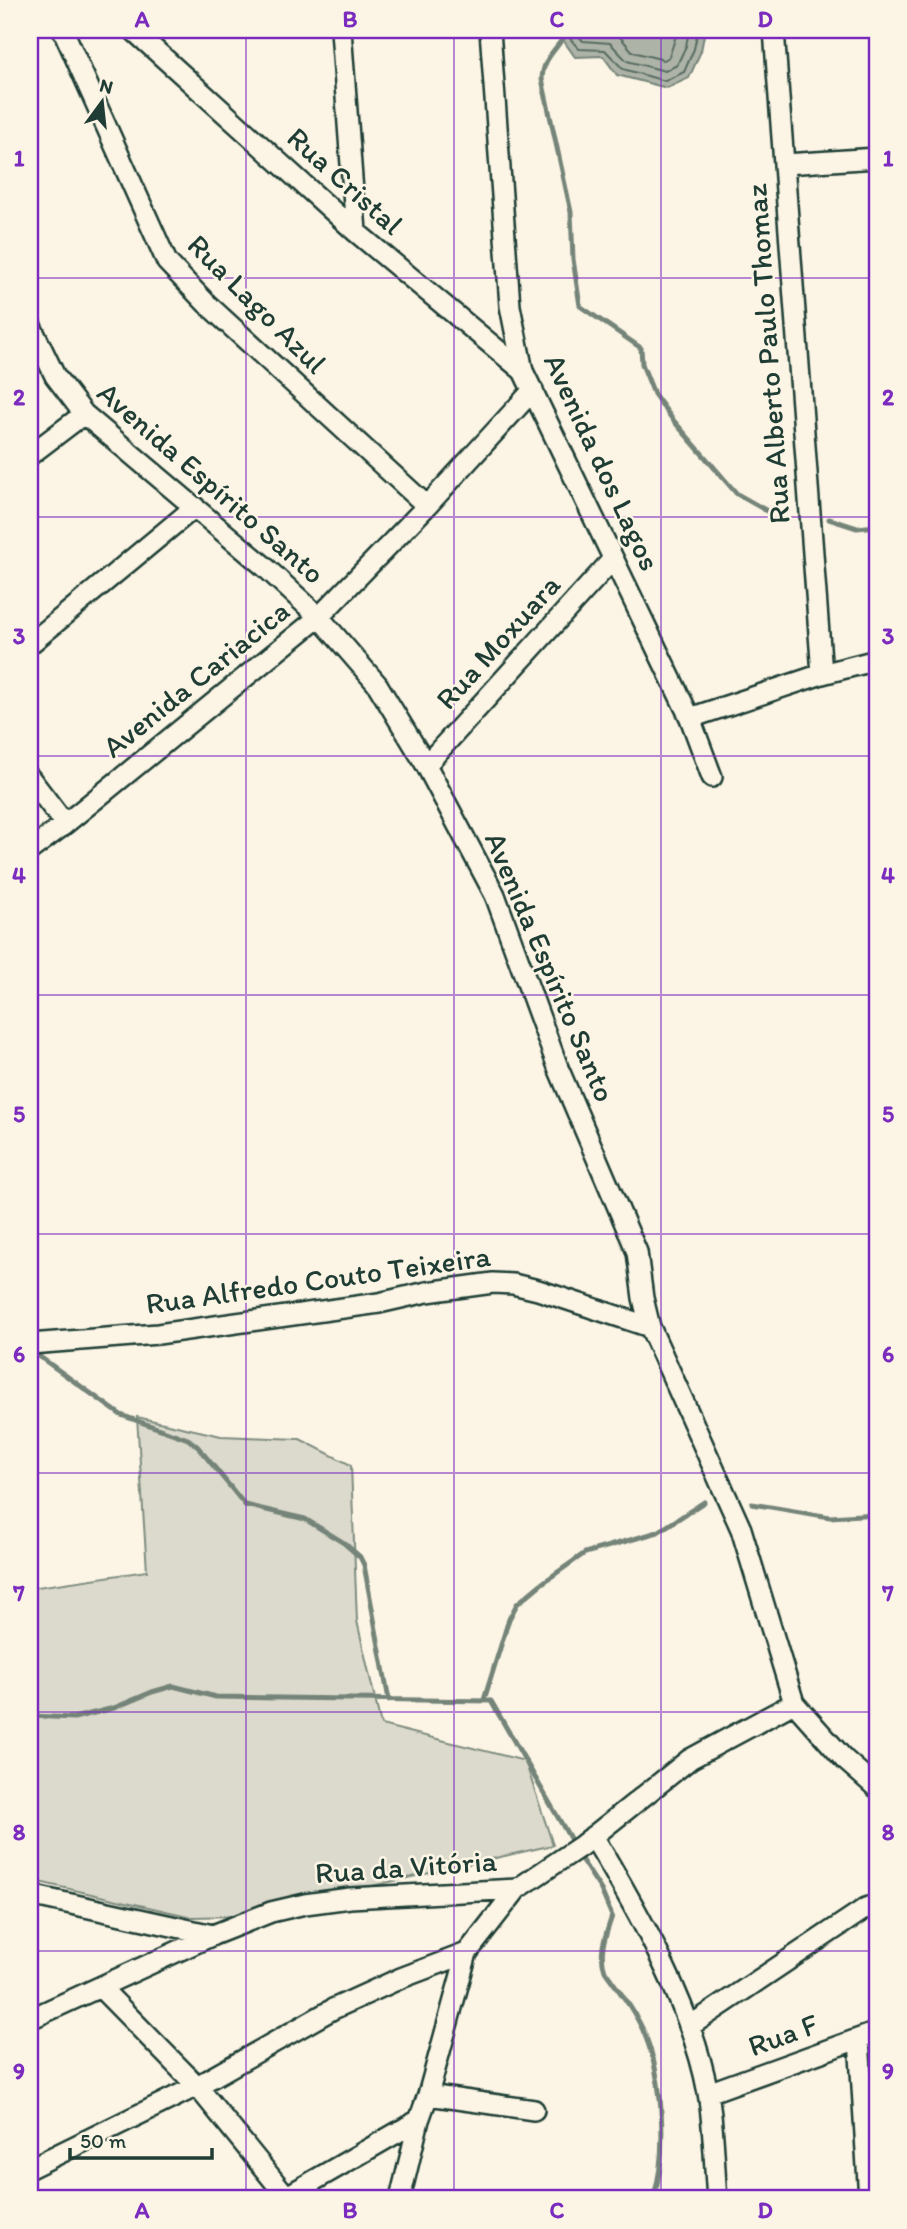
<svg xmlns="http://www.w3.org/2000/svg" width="907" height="2229" font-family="Itim,sans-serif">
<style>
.green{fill:#dcdacc;stroke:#7e8c80;stroke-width:2}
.water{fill:#aeb3a7;stroke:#758479;stroke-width:2}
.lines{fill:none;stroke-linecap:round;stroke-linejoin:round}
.shore{stroke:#586c62;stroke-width:2}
.stream{stroke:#758479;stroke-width:5}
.minor-casing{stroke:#1f3d34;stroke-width:24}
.minor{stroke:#fcf5e5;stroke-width:19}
.grid{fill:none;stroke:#7b2cbf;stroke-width:2;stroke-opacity:0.55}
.labels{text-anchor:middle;stroke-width:5;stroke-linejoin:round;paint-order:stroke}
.street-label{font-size:30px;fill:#1f3d34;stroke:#fcf5e5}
.neatline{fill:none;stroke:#7b2cbf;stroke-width:2.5}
.grid-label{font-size:23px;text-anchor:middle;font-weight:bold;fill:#7b2cbf}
</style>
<rect width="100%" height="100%" fill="#fcf5e5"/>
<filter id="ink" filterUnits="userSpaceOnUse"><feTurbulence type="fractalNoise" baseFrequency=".0143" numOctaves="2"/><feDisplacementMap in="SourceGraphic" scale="14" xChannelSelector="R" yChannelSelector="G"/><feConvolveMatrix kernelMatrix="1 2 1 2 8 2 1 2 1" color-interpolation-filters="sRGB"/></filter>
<g filter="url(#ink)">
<path class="green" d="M137 1417 221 1436 300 1439 351 1465 357 1621 381 1725 525 1761 553 1845 239 1916 192 1917 30 1880V1588L147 1571Z"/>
<path class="water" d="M556 30H705L701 51 689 78 667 88 617 75 603 56 575 57Z"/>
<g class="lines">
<path class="shore" d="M563 30 579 49 605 50 623 69 665 81 684 72 694 49 698 30
M574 30 583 41 610 43 627 61 665 71 677 65 686 46 689 30
M587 30 613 32 621 38 633 52 664 60 669 57 678 30"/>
<path class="stream" d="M568 30C559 48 543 56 542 79L571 212 573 259 580 306 641 348 642 364 654 394 673 420 737 494 767 511
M829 519 857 528 877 526
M33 1352 121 1415 188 1439 198 1447 245 1505 305 1519 344 1543 360 1557 364 1565 389 1700
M752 1504 830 1517 877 1514
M484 1700 509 1619 517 1604 541 1584 585 1553 658 1532 704 1502
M30 1716 74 1718 114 1708 152 1692 173 1686 216 1697 491 1701 571 1840
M579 1856 601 1890 612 1916C606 1935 598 1951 605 1971 619 1991 636 2012 645 2035 663 2079 668 2154 653 2199"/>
<g class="minor-casing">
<path id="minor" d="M63 30 167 262 207 304 427 506
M133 30 356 232 523 371
M341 30 356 232
M490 30 510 306 523 371 690 718 712 777
M774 30 822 674
M785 164 877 158
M30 324 55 376 84 414 265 567 319 617 377 684 426 765 495 895 559 1070 637 1252 643 1298 650 1327 741 1529 794 1703 844 1759 877 1788
M30 455 84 414
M30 644 195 507
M690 718 822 674 877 660
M426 765 613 559
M30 778 65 824
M30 850 65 824 319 617 427 506 533 390
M30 1344 158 1334 379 1303 427 1292 493 1283 513 1284 538 1290 650 1327
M593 1836C638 1911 692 2006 708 2093 714 2127 714 2164 717 2199
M30 1895 213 1935
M100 1987 197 2086 287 2197
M30 2019 213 1935 271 1912 305 1904 350 1898 517 1889 581 1846 690 1759 794 1703
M690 2026 842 1924 866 1908 877 1904
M859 2039 869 2199
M708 2093 877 2032
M428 2095 534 2110
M30 2168 197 2086 333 2009 401 1978 467 1953
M282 2199 419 2120
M400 2199 419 2120 428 2095 467 1953 517 1889"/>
</g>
<use href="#minor" class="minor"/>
</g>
</g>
<path class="grid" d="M246 30V2199M454 30V2199M661 30V2199M30 278H877M30 517H877M30 756H877M30 995H877M30 1234H877M30 1473H877M30 1712H877M30 1951H877"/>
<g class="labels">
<g class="street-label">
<text transform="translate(345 181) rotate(42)" y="10">Rua Cristal</text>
<text transform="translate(257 304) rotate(45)" y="10">Rua Lago Azul</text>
<text transform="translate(768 354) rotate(-94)" y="10">Rua Alberto Paulo Thomaz</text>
<text transform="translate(602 462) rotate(65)" y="10">Avenida dos Lagos</text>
<text transform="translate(211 483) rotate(41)" y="10">Avenida Espírito Santo</text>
<text transform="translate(498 642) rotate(-48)" y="10">Rua Moxuara</text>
<text transform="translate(196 679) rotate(-39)" y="10">Avenida Cariacica</text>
<text transform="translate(550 967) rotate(67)" y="10">Avenida Espírito Santo</text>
<text transform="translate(318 1280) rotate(-8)" y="10">Rua Alfredo Couto Teixeira</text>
<text transform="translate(406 1867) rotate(-4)" y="10">Rua da Vitória</text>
<text transform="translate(783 2035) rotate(-20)" y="10">Rua F</text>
</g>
</g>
<rect width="907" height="2229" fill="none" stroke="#fcf5e5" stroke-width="77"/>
<g transform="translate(102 102) rotate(15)" stroke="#fcf5e5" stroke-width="5" paint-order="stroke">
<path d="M0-5L12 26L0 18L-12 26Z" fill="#1f3d34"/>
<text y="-10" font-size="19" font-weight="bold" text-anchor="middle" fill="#1f3d34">N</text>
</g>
<path d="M70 2148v10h142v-10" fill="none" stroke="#1f3d34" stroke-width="3.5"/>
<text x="80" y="2148" font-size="21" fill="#1f3d34" stroke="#fcf5e5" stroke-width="5" paint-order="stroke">50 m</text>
<rect x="38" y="38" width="831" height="2152" class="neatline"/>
<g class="grid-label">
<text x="142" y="27">A</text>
<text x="350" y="27">B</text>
<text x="557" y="27">C</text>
<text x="765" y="27">D</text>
<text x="19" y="166">1</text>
<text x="888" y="166">1</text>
<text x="19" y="405">2</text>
<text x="888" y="405">2</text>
<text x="19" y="644">3</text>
<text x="888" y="644">3</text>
<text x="19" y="883">4</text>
<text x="888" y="883">4</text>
<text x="19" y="1122">5</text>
<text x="888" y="1122">5</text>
<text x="19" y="1362">6</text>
<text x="888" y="1362">6</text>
<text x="19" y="1601">7</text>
<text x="888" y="1601">7</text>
<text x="19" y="1840">8</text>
<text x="888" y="1840">8</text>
<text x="19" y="2079">9</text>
<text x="888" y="2079">9</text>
<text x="142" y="2218">A</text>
<text x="350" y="2218">B</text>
<text x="557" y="2218">C</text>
<text x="765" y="2218">D</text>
</g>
</svg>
